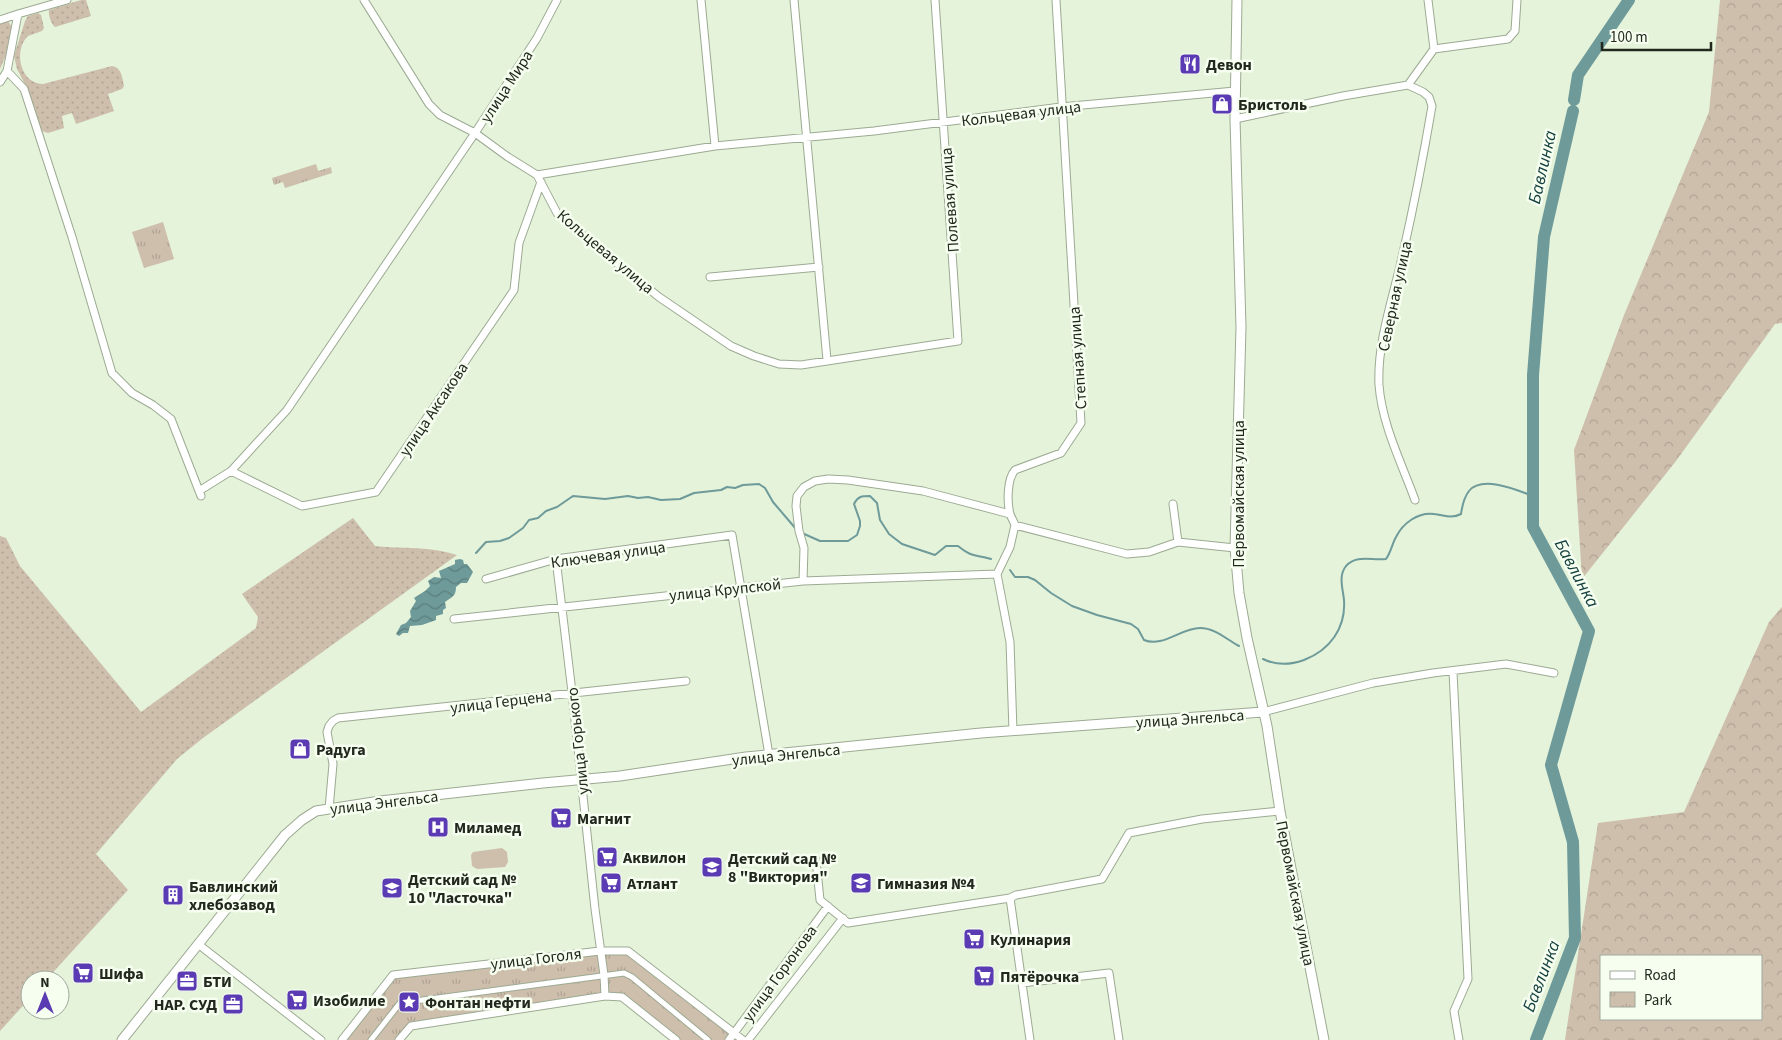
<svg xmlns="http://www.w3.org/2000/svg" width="1782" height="1040" font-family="'Source Sans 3',sans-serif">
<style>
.grass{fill:url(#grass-dots)}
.forest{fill:url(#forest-crowns);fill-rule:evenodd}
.park{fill:url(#park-tufts)}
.pitch{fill:#cebeac}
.water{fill:url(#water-waves)}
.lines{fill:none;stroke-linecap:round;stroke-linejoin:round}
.stream{stroke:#6e9a9a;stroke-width:2}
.river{stroke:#6e9a9a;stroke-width:12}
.pedestrian-casing{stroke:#9daa93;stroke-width:7}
.minor-casing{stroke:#9daa93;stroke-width:9}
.tertiary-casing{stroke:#9daa93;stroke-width:11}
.pedestrian{stroke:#fff;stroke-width:5}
.minor{stroke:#fff;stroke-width:7}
.tertiary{stroke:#fff;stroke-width:9}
.labels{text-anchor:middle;stroke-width:5;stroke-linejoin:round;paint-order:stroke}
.poi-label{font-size:16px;font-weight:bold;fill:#23281f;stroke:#f5feef;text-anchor:start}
.street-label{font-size:16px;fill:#23281f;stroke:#f5feef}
.water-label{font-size:18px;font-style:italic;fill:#154040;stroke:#f5feef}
</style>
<defs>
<pattern id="grass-dots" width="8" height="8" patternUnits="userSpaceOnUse" patternTransform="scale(1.25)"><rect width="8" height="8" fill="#cebeac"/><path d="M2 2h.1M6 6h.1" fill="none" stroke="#b1a394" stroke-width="1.8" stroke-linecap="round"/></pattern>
<pattern id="forest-crowns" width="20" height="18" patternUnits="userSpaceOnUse" patternTransform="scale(1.25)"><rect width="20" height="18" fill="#cebeac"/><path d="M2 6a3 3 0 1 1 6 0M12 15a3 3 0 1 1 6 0" fill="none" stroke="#b1a394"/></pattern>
<pattern id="park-tufts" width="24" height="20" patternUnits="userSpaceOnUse" patternTransform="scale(1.25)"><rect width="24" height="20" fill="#cebeac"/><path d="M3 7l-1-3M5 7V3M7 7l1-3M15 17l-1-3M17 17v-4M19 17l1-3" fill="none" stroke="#b1a394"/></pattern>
<pattern id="water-waves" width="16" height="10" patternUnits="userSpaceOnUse" patternTransform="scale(1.25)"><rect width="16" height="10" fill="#6e9a9a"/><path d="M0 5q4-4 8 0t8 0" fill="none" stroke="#5a7e7d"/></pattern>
</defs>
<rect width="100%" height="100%" fill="#e4f3da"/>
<path class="grass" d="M81 0H86L91 16 55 27C51 24 48 14 49 10Z
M38 13 41 15 44 28 42 31 28 36C13 50 20 84 43 84L112 66C122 68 122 77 124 86L122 89 108 94 114 111 76 124 72 113 62 116 64 128 48 133 42 131 28 90 17 69 14 56 25 21 28 16Z
M8 21 12 27 7 53 0 69V23Z
M353 518 375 546C403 549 430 546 457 555L203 738 177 759 96 854 128 890 46 980H30V998L0 1031V536L6 538 20 566 141 712 256 628 258 617 242 594Z"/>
<path class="forest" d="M1720 0H1782V323L1775 324 1676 461 1582 579 1574 450 1624 315 1709 112Z
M1782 607V1040H1565L1598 823 1684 812 1769 622ZM1601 956H1761V1019H1601Z"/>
<path class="park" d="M316 164 318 171 331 167 332 173 285 188 283 182 274 185 272 178Z
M163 222 174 259 144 268 132 232Z
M628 951 735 1033 729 1040H676L622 997 411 1026 399 1040H342L393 975Z"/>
<path class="pitch" d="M502 848 507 852 508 862 505 867 477 869 472 866 471 855 473 852Z"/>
<path class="water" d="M460 559 463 560 464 564H467L473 572 467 583H461L456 587C456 596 452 597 445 602L446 608 443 610V614L436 616V620L422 625 410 626 408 633H403L399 636 396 634 401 625 406 623 411 617 410 611 416 601 414 598 425 591 430 586 428 581 434 577 441 578 439 571 455 564V560Z"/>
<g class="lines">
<path class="stream" d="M802 533 820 541H848L857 535 860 526V521L854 504C858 496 862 496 870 496L877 503 880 520 889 534 902 544 935 555 946 546H958C973 558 974 554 991 559
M476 553 486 542 500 541 509 538 523 528 529 520 538 518 546 511 557 507 573 496 605 499 628 496 638 498 648 497 661 500 680 499 694 493 721 490 727 487 735 488 743 485 759 484 765 488 773 502 796 529
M1010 570 1015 577H1028L1035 580 1051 593 1072 606 1097 615 1131 624 1138 629 1144 640C1162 648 1181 628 1200 628 1215 628 1226 639 1239 646
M1263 659C1277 666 1290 665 1304 660 1330 650 1346 628 1344 600 1343 589 1338 576 1346 566 1357 554 1372 561 1386 559 1391 552 1392 544 1396 537 1403 523 1418 512 1434 514 1444 515 1451 519 1461 514 1462 507 1465 496 1469 491 1482 475 1517 490 1533 496"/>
<path class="river" d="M1574 100 1578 75 1629 0
M1536 1040 1575 938 1573 842 1551 765 1589 631 1533 527V375L1544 237 1573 111"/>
<g class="pedestrian-casing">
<path id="pedestrian" d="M371 1040 400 1003 624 973 632 977 708 1040"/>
</g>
<g class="minor-casing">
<path id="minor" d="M701 0 715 146
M794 0 827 360
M18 14 67 0
M0 20 18 14 7 71 0 82
M1434 49 1508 39 1515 31 1517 0
M7 71 24 89 72 237 112 373 132 393 153 405 171 419 201 496
M1408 85 1434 49 1428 0
M1235 119 1343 96 1408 85 1423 92 1429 97 1432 106C1423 159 1413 210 1401 262 1392 301 1377 344 1379 385 1382 425 1402 464 1415 500
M537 175 557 213 589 241 659 297 731 346 754 356 779 364 801 365 958 341 935 0
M537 175 715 146 874 131 1061 107 1235 91
M537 175 508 157 475 133 537 38 557 0
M710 277 819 267
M231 471 302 506 376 492 514 290 519 243 541 182
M199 491 231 471 287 410 475 133 440 115 429 104 364 0
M1173 504 1178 542
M1015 525 1127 554 1149 552 1178 542 1235 548
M556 559 572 692 595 909 604 975 605 996
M486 579 556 559 732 535 769 755
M803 581 804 548 799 531 796 506 797 496 804 487 815 481 828 479 848 480 923 491 1010 514
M454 619 803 581 997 574
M1453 672 1468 979 1454 1011 1459 1040
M1263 712 1373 683 1433 673 1506 664 1554 673
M1013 731 1010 642 997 574 1010 547 1015 525C1014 522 1011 517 1010 514 1007 502 1007 479 1015 470L1061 453 1081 423 1056 0
M329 809 333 764 327 732 329 726 333 721 338 718 686 681
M816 860 820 900 848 923 1010 898 1016 895 1102 879 1129 833 1202 819 1280 811
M1010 898 1030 1040
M198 944 321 1040
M1022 983 1109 973 1119 1040
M342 1040 393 975 600 951H628L743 1040
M399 1040 411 1026 605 996 622 997 676 1040
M729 1040 828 906
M748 1040 843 918"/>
</g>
<g class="tertiary-casing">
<path id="tertiary" d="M1237 0 1235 119 1241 327 1235 548 1239 593 1247 638 1267 726 1280 811 1324 1040
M122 1040 285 835 302 820 316 811 380 801 543 783 620 776 746 757 981 733 1263 712"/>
</g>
<use href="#pedestrian" class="pedestrian"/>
<use href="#minor" class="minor"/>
<use href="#tertiary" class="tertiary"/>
</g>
<defs>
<g id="restaurant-square" transform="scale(1.125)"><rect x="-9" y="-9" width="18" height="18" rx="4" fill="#5b3bb3" stroke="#f5feef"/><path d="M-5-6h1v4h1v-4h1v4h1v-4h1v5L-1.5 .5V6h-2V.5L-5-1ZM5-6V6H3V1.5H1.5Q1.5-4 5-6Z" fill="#fff"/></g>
<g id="shop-square" transform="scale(1.125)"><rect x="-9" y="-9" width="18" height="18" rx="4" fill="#5b3bb3" stroke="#f5feef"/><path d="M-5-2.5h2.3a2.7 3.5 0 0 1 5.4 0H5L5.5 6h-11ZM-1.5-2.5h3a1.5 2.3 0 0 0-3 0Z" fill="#fff"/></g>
<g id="supermarket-square" transform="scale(1.125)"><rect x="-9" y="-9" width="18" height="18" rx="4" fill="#5b3bb3" stroke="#f5feef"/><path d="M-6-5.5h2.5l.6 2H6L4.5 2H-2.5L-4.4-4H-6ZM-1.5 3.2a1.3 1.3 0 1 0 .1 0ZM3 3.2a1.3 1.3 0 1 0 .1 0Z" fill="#fff"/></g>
<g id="hospital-square" transform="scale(1.125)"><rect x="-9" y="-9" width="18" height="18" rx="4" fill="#5b3bb3" stroke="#f5feef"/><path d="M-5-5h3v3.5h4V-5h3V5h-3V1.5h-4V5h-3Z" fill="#fff"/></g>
<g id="school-square" transform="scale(1.125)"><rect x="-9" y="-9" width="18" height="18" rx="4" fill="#5b3bb3" stroke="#f5feef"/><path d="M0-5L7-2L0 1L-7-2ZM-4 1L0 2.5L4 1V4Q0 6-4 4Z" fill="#fff"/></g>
<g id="building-square" transform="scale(1.125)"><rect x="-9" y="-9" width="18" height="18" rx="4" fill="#5b3bb3" stroke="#f5feef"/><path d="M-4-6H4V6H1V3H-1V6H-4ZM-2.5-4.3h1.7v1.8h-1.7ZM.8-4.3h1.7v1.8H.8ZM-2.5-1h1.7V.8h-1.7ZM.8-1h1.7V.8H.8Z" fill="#fff"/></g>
<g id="office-square" transform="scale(1.125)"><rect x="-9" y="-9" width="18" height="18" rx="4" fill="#5b3bb3" stroke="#f5feef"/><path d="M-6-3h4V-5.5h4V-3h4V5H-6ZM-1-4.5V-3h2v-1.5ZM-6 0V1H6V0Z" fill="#fff"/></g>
<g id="sight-square" transform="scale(1.125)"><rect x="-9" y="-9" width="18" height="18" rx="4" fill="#5b3bb3" stroke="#f5feef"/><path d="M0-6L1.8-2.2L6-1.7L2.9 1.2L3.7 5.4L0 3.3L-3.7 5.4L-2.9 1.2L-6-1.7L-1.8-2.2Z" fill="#fff"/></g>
</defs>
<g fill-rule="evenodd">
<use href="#restaurant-square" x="1190" y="64"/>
<use href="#shop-square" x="1222" y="104"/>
<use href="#shop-square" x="300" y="749"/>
<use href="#supermarket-square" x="561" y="818"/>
<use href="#hospital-square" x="438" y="827"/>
<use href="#supermarket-square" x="607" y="857"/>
<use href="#school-square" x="712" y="867"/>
<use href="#supermarket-square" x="611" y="883"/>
<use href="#school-square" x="861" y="883"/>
<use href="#school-square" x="392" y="888"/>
<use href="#building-square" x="173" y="895"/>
<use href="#supermarket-square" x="974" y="939"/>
<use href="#supermarket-square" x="83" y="973"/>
<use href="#supermarket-square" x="984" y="976"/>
<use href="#office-square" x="187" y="981"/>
<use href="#supermarket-square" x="297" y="1000"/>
<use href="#sight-square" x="409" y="1002"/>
<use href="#office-square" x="233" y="1004"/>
</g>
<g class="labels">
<g class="poi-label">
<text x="1206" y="70">Девон</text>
<text x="1238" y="110">Бристоль</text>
<text x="316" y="755">Радуга</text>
<text x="577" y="824">Магнит</text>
<text x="454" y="833">Миламед</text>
<text x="623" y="863">Аквилон</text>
<text x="728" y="864">Детский сад №<tspan x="728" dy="18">8 "Виктория"</tspan></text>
<text x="408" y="885">Детский сад №<tspan x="408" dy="18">10 "Ласточка"</tspan></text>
<text x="627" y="889">Атлант</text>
<text x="877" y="889">Гимназия №4</text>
<text x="189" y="892">Бавлинский<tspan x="189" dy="18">хлебозавод</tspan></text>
<text x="990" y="945">Кулинария</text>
<text x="99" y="979">Шифа</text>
<text x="1000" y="982">Пятёрочка</text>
<text x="203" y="987">БТИ</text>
<text x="313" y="1006">Изобилие</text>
<text x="425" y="1008">Фонтан нефти</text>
<text x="217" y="1010" text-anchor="end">НАР. СУД</text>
</g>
<g class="street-label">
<text transform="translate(506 86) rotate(-57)" y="6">улица Мира</text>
<text transform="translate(1021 113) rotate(-7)" y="6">Кольцевая улица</text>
<text transform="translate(949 200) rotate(-94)" y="6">Полевая улица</text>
<text transform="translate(606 251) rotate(40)" y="6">Кольцевая улица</text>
<text transform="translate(1394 296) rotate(-78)" y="6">Северная улица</text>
<text transform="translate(1077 358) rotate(-94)" y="6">Степная улица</text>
<text transform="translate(433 409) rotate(-56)" y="6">улица Аксакова</text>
<text transform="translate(1238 494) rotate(-90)" y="6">Первомайская улица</text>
<text transform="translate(608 554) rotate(-8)" y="6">Ключевая улица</text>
<text transform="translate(725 589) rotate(-6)" y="6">улица Крупской</text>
<text transform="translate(501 701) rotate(-7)" y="6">улица Герцена</text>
<text transform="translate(1190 718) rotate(-4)" y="6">улица Энгельса</text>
<text transform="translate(577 741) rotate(-96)" y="6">улица Горького</text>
<text transform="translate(786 754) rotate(-6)" y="6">улица Энгельса</text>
<text transform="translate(384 802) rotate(-7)" y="6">улица Энгельса</text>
<text transform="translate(1296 893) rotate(79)" y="6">Первомайская улица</text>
<text transform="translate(536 958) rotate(-7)" y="6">улица Гоголя</text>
<text transform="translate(779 973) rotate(-54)" y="6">улица Горюнова</text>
</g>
<g class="water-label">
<text transform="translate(1542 167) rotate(-77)" y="6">Бавлинка</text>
<text transform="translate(1577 573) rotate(62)" y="6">Бавлинка</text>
<text transform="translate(1541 976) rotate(-69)" y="6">Бавлинка</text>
</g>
</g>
<rect x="1600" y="955" width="162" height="65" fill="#f5feef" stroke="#a1a89c"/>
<rect x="1610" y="971" width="25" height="8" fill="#ffffff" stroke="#a1a89c"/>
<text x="1644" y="980" font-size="15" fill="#23281f">Road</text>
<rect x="1610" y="992" width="25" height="15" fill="url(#park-tufts)" stroke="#a1a89c"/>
<text x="1644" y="1005" font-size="15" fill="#23281f">Park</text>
<g transform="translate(45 995)"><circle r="24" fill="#f5feef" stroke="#a1a89c"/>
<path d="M0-4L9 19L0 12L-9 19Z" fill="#5b3bb3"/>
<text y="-8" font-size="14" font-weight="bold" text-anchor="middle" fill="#23281f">N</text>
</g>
<path d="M1602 42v8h109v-8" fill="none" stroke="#23281f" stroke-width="2.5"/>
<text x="1610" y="42" font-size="15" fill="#23281f" stroke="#f5feef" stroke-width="4" paint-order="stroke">100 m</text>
</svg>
